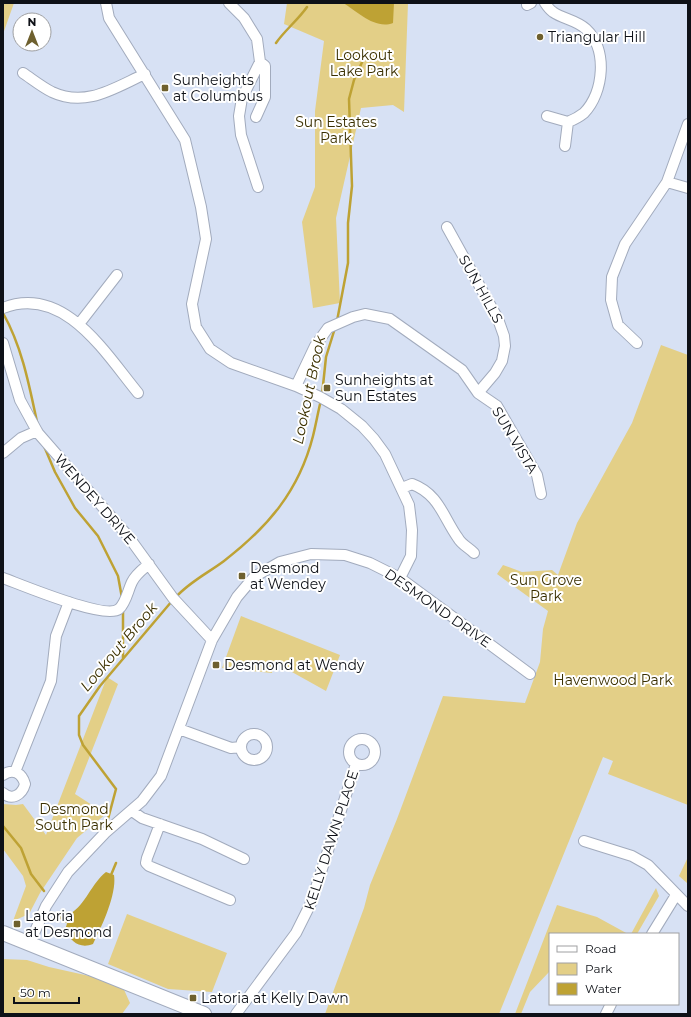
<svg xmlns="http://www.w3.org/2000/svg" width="691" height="1017" font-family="Montserrat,sans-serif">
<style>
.green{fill:#e3cf87}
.water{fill:#bea234}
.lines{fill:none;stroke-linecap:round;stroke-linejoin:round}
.stream{stroke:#bea234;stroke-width:2.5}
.street-casing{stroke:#a2abbd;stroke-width:12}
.secondary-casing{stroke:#a2abbd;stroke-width:16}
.street{stroke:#fff;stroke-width:10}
.secondary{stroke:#fff;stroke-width:14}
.poi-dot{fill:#6e602e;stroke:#fff;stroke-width:1.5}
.labels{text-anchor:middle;stroke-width:4;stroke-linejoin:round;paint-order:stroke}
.poi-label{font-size:14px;fill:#0e1117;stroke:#fff;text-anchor:start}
.park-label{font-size:14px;fill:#3a2f00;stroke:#fff}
.street-label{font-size:14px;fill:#0e1117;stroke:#fff}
.water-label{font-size:15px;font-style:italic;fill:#3c3101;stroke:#fff}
</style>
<rect width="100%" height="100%" fill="#d7e1f4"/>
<path class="green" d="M3 3H14L3 34Z
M287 3H408L404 112 393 105 361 108 336 218 340 303 313 308 302 222 315 187V111L324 41 284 24Z
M661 345 688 355V805L608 774 613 761 603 757 499 1014H325L364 908 370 885 397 819 443 696 525 703 540 662 543 629 548 611 497 574 503 565 522 572 552 570 558 575 577 523 632 423Z
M241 616 340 655 326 691 274 662 272 673 222 668Z
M107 677 118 684 75 794 106 814 77 838 40 893 29 914 13 921 26 886 23 876 3 849V804L16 805 23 804 46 835Z
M688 857V881L687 883 679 876Z
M656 888 659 896 637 934H631Z
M557 905 597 917 628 934H550V971L530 992 521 1014H515Z
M127 914 227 953 212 992 168 989 108 964Z
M3 959 27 960 49 967 121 983 130 1003 122 1014 54 1013 3 1014Z"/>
<path class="water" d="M343 3H394L393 23C375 30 357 11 343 3Z
M106 872 114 875C117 894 102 926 93 944 80 949 71 942 65 930L70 914C86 904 91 884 106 872Z"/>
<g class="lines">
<path class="stream" d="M276 43C285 30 298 20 307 7
M3 313C22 347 29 384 37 422
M337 321 348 263V223L352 186 349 99 354 80 363 60
M322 395 326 357 335 328
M44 446 55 472 75 508 98 536 118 576 122 598
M175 598C189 582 208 573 224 561 268 527 299 491 313 436 316 424 318 412 321 400
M123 609V658
M108 819 116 789 83 745 79 735V716L100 686 172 601
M3 826 21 848 31 874 44 891
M111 875 116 863
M53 913 67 922"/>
<g class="street-casing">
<path id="street" d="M106 3 109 18 185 140 201 207 206 239 192 304 196 327 210 349 231 363 296 386 320 397 341 409 362 426 374 439 385 454 409 505 412 530 411 556 400 578
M229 3 244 18 257 39 260 62 242 98 239 116 241 135 258 187
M545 3C547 6 550 10 553 12 563 19 576 20 586 29 608 49 604 92 584 113 579 117 573 120 568 122
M527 5 531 3
M23 73C32 79 42 87 52 92 86 108 114 88 145 74
M547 116 568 122 565 146
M256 117 265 97V66L260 62
M667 182 688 188
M447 227 498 319 504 336 505 346 502 361 495 373 478 393
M3 308C64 284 105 353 138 393
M79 324 117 275
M3 343 20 400 38 433 128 536 173 598 212 640
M637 343 618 325 611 300 612 277 625 244 667 182 688 124
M296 386 315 346 328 328 353 317 365 314 390 319 462 370 478 393 497 406 537 475 541 494
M3 453 21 438 37 431
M402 488 412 484C439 494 443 517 458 538 461 544 469 548 474 553
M3 578C22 585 105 620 119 609 126 603 128 590 132 582 136 574 142 570 149 564
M179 729 231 748 241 747
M241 747a13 13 0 1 1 26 0a13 13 0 1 1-26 0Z
M349 752a13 13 0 1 1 26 0a13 13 0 1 1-26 0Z
M15 772 51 681 56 636 69 602
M3 775C13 768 22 773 25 784 22 795 12 801 3 793
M132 811 142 818 202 839 244 859
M160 824 147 858 146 863 149 866 230 900
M584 841 632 856 648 865 688 906
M652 934 676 895
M29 945 46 906 68 872 105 833 142 801 161 776 212 640 237 597 254 577 280 562 311 554 345 555 370 563 400 578 530 674
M236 1014 296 933 311 903 356 764
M606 1014 611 1004"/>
</g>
<g class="secondary-casing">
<path id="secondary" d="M3 933 204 1014"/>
</g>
<use href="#street" class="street"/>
<use href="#secondary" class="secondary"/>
</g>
<g class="poi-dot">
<circle cx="540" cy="37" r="4"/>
<rect x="161" y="84" width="8" height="8" rx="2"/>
<rect x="323" y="384" width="8" height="8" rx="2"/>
<rect x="238" y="572" width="8" height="8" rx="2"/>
<rect x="212" y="661" width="8" height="8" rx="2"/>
<rect x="13" y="920" width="8" height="8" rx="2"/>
<rect x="189" y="994" width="8" height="8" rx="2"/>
</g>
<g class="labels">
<g class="poi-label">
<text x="548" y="42">Triangular Hill</text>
<text x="173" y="85">Sunheights<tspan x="173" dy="16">at Columbus</tspan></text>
<text x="335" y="385">Sunheights at<tspan x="335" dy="16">Sun Estates</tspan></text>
<text x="250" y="573">Desmond<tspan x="250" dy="16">at Wendey</tspan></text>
<text x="224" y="670">Desmond at Wendy</text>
<text x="25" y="921">Latoria<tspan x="25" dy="16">at Desmond</tspan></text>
<text x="201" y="1003">Latoria at Kelly Dawn</text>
</g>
<g class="park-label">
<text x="364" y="60">Lookout<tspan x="364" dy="16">Lake Park</tspan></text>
<text x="336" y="127">Sun Estates<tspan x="336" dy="16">Park</tspan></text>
<text x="546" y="585">Sun Grove<tspan x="546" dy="16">Park</tspan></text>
<text x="613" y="685">Havenwood Park</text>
<text x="74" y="814">Desmond<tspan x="74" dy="16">South Park</tspan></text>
</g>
<g class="street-label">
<text transform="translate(481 289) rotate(61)" y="5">SUN HILLS</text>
<text transform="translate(515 440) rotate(59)" y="5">SUN VISTA</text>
<text transform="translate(95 499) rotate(49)" y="5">WENDEY DRIVE</text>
<text transform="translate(438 608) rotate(35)" y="5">DESMOND DRIVE</text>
<text transform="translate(331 840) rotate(-72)" y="5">KELLY DAWN PLACE</text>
</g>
<g class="water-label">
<text transform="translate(309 390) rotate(-78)" y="5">Lookout Brook</text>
<text transform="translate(119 647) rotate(-50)" y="5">Lookout Brook</text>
</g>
</g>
<rect width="691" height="1017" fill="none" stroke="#0e1117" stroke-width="8"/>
<rect x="549" y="933" width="130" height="72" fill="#ffffff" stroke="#9fa0a2"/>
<rect x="557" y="946" width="20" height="6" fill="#ffffff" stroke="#9fa0a2"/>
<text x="585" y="953" font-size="12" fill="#0e1117">Road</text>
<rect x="557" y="963" width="20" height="12" fill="#e3cf87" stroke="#9fa0a2"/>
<text x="585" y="973" font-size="12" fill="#0e1117">Park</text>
<rect x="557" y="983" width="20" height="12" fill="#bea234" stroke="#9fa0a2"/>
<text x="585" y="993" font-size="12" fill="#0e1117">Water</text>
<g transform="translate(32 32)"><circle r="19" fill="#ffffff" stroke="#9fa0a2"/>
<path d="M0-3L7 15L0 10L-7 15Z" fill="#6e602e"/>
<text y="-6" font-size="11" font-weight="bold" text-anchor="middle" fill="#0e1117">N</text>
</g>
<path d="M14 997v6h65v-6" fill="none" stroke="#0e1117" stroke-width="2"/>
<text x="20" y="997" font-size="12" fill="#0e1117" stroke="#ffffff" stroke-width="3" paint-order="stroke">50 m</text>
</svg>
